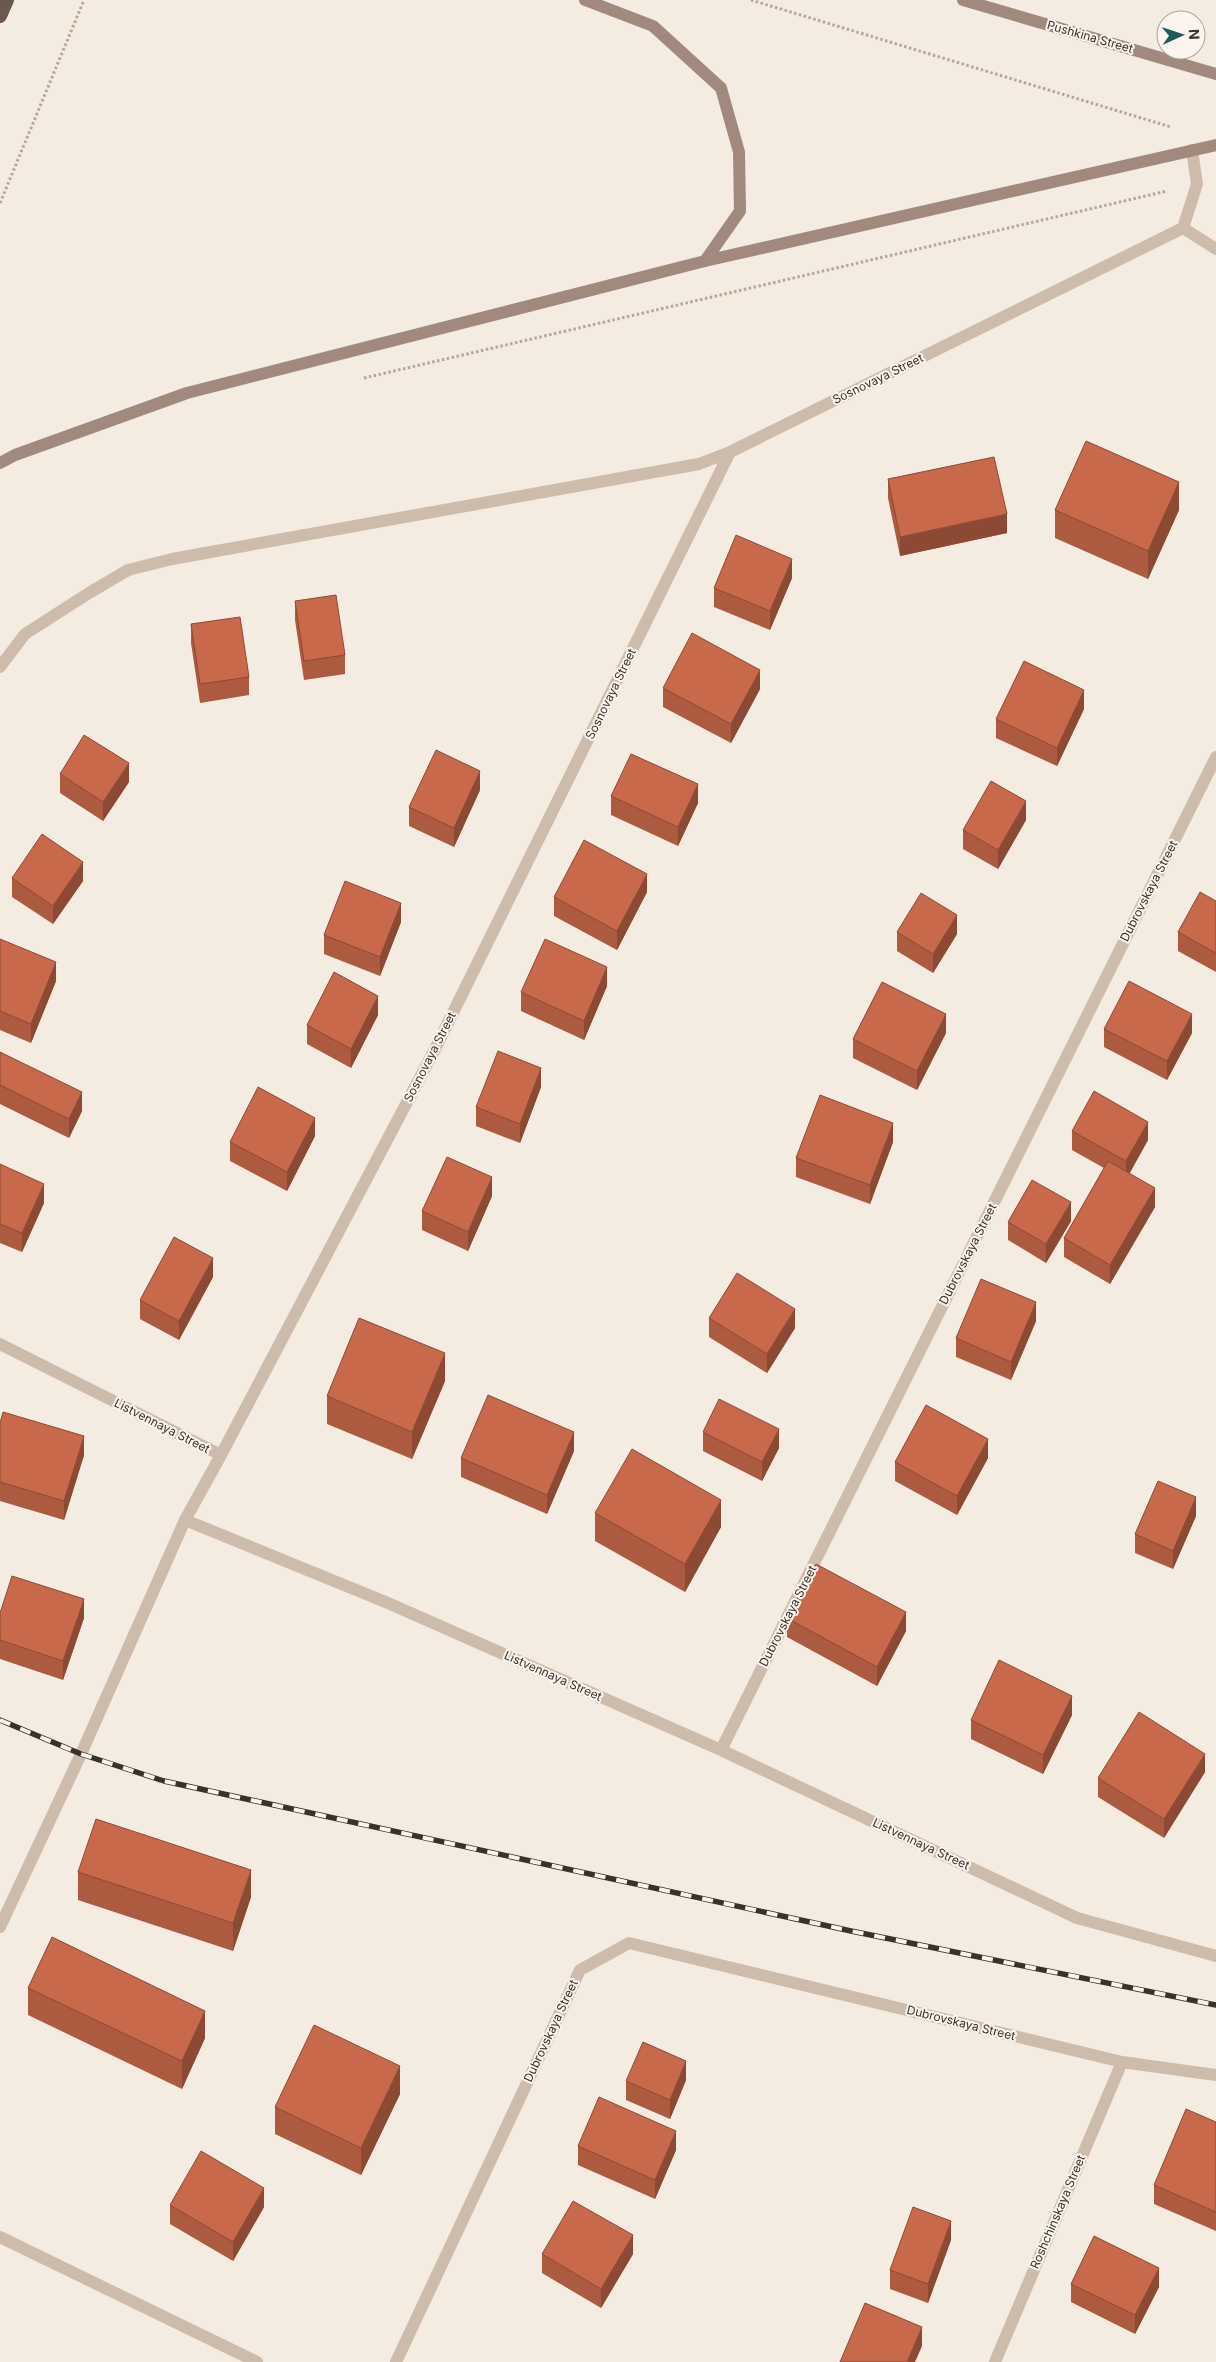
<svg xmlns="http://www.w3.org/2000/svg" width="1216" height="2362" font-family="Inter,sans-serif">
<style>
.lines{fill:none;stroke-linecap:round;stroke-linejoin:round}
.path{stroke:#b9a596;stroke-width:3;stroke-dasharray:2.5 2.5;stroke-linecap:butt}
.minor{stroke:#cdbbac;stroke-width:12}
.secondary{stroke:#a18a7d;stroke-width:12}
.trunk{stroke:#6c584f;stroke-width:14}
.rail-casing{stroke:#3b302b;stroke-width:5.5}
.rail{stroke:#fbf5ee;stroke-width:4;stroke-dasharray:11;stroke-linecap:butt}
.wall{fill:#ac5a40}
.shaded-wall{fill:#8c4a34}
.building{fill:#c8694b;stroke:#8c4a34}
.labels{text-anchor:middle;stroke-width:4;stroke-linejoin:round;paint-order:stroke}
.street-label{font-size:12px;fill:#3b302b;stroke:#fbf5ee}
</style>
<rect width="100%" height="100%" fill="#f4ebe1"/>
<g class="lines">
<path class="path" d="M751 0 1171 127
M0 203 84 0
M364 378 1167 191"/>
<path class="minor" d="M1183 228 1216 249
M0 667 25 634 89 593 128 570 172 559 699 464 730 452
M0 1344 221 1455 185 1520 388 1603 721 1750 1077 1918 1216 1956
M221 1455 435 1049 730 452 1183 228 1197 184 1192 150
M721 1750 1216 757
M0 1927 81 1754 185 1520
M0 2237 257 2362
M396 2362 580 1970 629 1943 1122 2062 1216 2075
M995 2362 1122 2062"/>
<path class="secondary" d="M585 0 653 26 721 88 739 152 740 211 705 261
M963 0 1216 74
M0 463 15 455 187 393 705 261 1216 145"/>
<path class="trunk" d="M0 16 7 0"/>
<g class="rail-casing">
<path id="rail" d="M0 1720 81 1754 164 1781 851 1931 1216 2005"/>
</g>
<use href="#rail" class="rail"/>
</g>
<path class="wall" d="M888 479 1007 533 900 556 888 498Z
M1055 510H1179L1148 579 1055 538Z
M792 578 770 630 714 607V588Z
M295 601 345 655V674L304 680 295 620Z
M191 624 249 677V695L200 703 191 643Z
M663 688 760 689 731 743 663 707Z
M1084 709 1057 766 996 738V719Z
M60 774 129 782 103 821 60 793Z
M480 790 454 847 409 826V807Z
M611 796 698 803 678 846 611 815Z
M1026 820 998 869 963 849V830Z
M12 878 83 881 53 924 12 897Z
M647 892 617 950 554 916V897Z
M1216 901V972L1178 951V932Z
M401 922 380 976 324 954V935Z
M897 932 957 934 933 973 897 951Z
M0 939 56 981 31 1043 0 1030Z
M607 986 584 1040 521 1011V992Z
M378 1015 351 1068 307 1044V1025Z
M1104 1029 1192 1033 1167 1080 1104 1047Z
M946 1033 917 1090 853 1058V1039Z
M0 1052 82 1111 69 1138 0 1104Z
M541 1087 520 1143 476 1126V1107Z
M1072 1131 1148 1140 1129 1173 1155 1207 1110 1284 1064 1257V1238L1104 1168 1072 1150Z
M315 1136 287 1191 230 1161V1142Z
M893 1142 870 1204 796 1177V1158Z
M0 1164 44 1203 22 1252 0 1243Z
M492 1196 468 1251 422 1230V1211Z
M1071 1221 1046 1263 1008 1240V1222Z
M213 1277 179 1340 140 1319V1300Z
M709 1318 795 1328 767 1373 709 1337Z
M1036 1321 1011 1380 956 1357V1338Z
M445 1381 412 1459 327 1424V1396Z
M0 1423 84 1455 64 1520 0 1501Z
M703 1432 779 1448 762 1481 703 1451Z
M574 1451 547 1514 461 1477V1458Z
M988 1458 957 1515 895 1481V1462Z
M595 1513 721 1527 685 1592 595 1541Z
M1196 1516 1173 1569 1135 1553V1534Z
M0 1613 84 1618 63 1680 0 1659Z
M787 1618 906 1631 877 1686 787 1637Z
M1072 1715 1043 1774 971 1739V1720Z
M1205 1772 1164 1838 1098 1797V1778Z
M78 1872 251 1897 233 1951 78 1900Z
M28 1988 205 2038 182 2089 28 2015Z
M686 2080 670 2119 626 2100V2081Z
M400 2094 361 2175 275 2134V2107Z
M1216 2122V2231L1154 2204V2185Z
M578 2146 676 2150 655 2199 578 2165Z
M170 2205 264 2207 233 2261 170 2224Z
M951 2240 928 2303 890 2289V2270Z
M542 2254H633L601 2308 542 2273Z
M1071 2284 1159 2287 1135 2334 1071 2302Z"/>
<path class="shaded-wall" d="M1179 482V510L1148 579V551Z
M1007 514V533L900 556V537Z
M792 559V578L770 630V611Z
M760 670V689L731 743V724Z
M1084 690V709L1057 766V748Z
M129 763V782L103 821V802Z
M480 771V790L454 847V828Z
M698 784V803L678 846V827Z
M1026 801V820L998 869V850Z
M83 862V881L53 924V906Z
M647 874V892L617 950V931Z
M401 903V922L380 976V957Z
M957 915V934L933 973V954Z
M56 962V981L31 1043V1024Z
M607 967V986L584 1040V1021Z
M378 996V1015L351 1068V1049Z
M946 1014V1033L917 1090V1071Z
M1192 1014V1033L1167 1080V1061Z
M541 1068V1087L520 1143V1124Z
M82 1092V1111L69 1138V1119Z
M315 1118V1136L287 1191V1172Z
M1148 1122V1140L1126 1180V1161Z
M893 1123V1142L870 1204V1185Z
M492 1177V1196L468 1251V1232Z
M44 1184V1203L22 1252V1233Z
M1155 1188V1207L1110 1284V1265Z
M1071 1202V1221L1046 1263V1244Z
M213 1258V1277L179 1340V1321Z
M1036 1302V1321L1011 1380V1362Z
M795 1309V1328L767 1373V1354Z
M445 1353V1381L412 1459V1432Z
M779 1429V1448L762 1481V1462Z
M574 1432V1451L547 1514V1495Z
M84 1436V1455L64 1520V1501Z
M988 1439V1458L957 1515V1496Z
M1196 1497V1516L1173 1569V1551Z
M721 1500V1527L685 1592V1564Z
M84 1599V1618L63 1680V1661Z
M906 1612V1631L877 1686V1667Z
M1072 1696V1715L1043 1774V1755Z
M1205 1754V1772L1164 1838V1819Z
M251 1870V1897L233 1951V1923Z
M205 2011V2038L182 2089V2061Z
M686 2061V2080L670 2119V2100Z
M400 2066V2094L361 2175V2148Z
M676 2131V2150L655 2199V2180Z
M264 2188V2207L233 2261V2242Z
M951 2221V2240L928 2303V2284Z
M633 2235V2254L601 2308V2289Z
M1159 2268V2287L1135 2334V2315Z
M922 2327V2346L915 2362H907Z"/>
<path class="building" d="M1086 441 1179 482 1148 551 1055 510Z
M994 457 1007 514 900 537 888 479Z
M736 535 792 559 770 611 714 588Z
M336 595 345 655 304 661 295 601Z
M240 617 249 677 200 684 191 624Z
M692 633 760 670 731 724 663 688Z
M1024 661 1084 690 1057 748 996 719Z
M84 735 129 763 103 802 60 774Z
M436 750 480 771 454 828 409 807Z
M631 754 698 784 678 827 611 796Z
M991 781 1026 801 998 850 963 830Z
M42 834 83 862 53 906 12 878Z
M584 840 647 874 617 931 554 897Z
M345 881 401 903 380 957 324 935Z
M1200 892 1216 901V953L1178 932Z
M921 893 957 915 933 954 897 932Z
M0 939 56 962 31 1024 0 1011Z
M545 939 607 967 584 1021 521 992Z
M334 972 378 996 351 1049 307 1025Z
M1129 981 1192 1014 1167 1061 1104 1029Z
M882 982 946 1014 917 1071 853 1039Z
M498 1051 541 1068 520 1124 476 1107Z
M0 1052 82 1092 69 1119 0 1085Z
M258 1087 315 1118 287 1172 230 1142Z
M1094 1091 1148 1122 1126 1161 1072 1131Z
M820 1095 893 1123 870 1185 796 1158Z
M447 1157 492 1177 468 1232 422 1211Z
M1108 1161 1155 1188 1110 1265 1064 1238Z
M0 1164 44 1184 22 1233 0 1224Z
M1032 1180 1071 1202 1046 1244 1008 1222Z
M174 1237 213 1258 179 1321 140 1300Z
M737 1273 795 1309 767 1354 709 1318Z
M981 1279 1036 1302 1011 1362 956 1338Z
M359 1318 445 1353 412 1432 327 1396Z
M488 1395 574 1432 547 1495 461 1458Z
M719 1399 779 1429 762 1462 703 1432Z
M926 1405 988 1439 957 1496 895 1462Z
M3 1412 84 1436 64 1501 0 1482V1423Z
M632 1449 721 1500 685 1564 595 1513Z
M1158 1481 1196 1497 1173 1551 1135 1534Z
M816 1564 906 1612 877 1667 787 1618Z
M12 1576 84 1599 63 1661 0 1640V1613Z
M999 1660 1072 1696 1043 1755 971 1720Z
M1139 1712 1205 1754 1164 1819 1098 1778Z
M96 1819 251 1870 233 1923 78 1872Z
M52 1937 205 2011 182 2061 28 1988Z
M314 2025 400 2066 361 2148 275 2107Z
M643 2042 686 2061 670 2100 626 2081Z
M599 2097 676 2131 655 2180 578 2146Z
M1186 2109 1216 2122V2212L1154 2185Z
M201 2151 264 2188 233 2242 170 2205Z
M573 2201 633 2235 601 2289 542 2254Z
M913 2207 951 2221 928 2284 890 2270Z
M1094 2236 1159 2268 1135 2315 1071 2284Z
M865 2303 922 2327 907 2362H840Z"/>
<g class="labels">
<g class="street-label">
<text transform="translate(1090 37) rotate(16)" y="4">Pushkina Street</text>
<text transform="translate(878 379) rotate(-26)" y="4">Sosnovaya Street</text>
<text transform="translate(611 694) rotate(-64)" y="4">Sosnovaya Street</text>
<text transform="translate(1149 891) rotate(-63)" y="4">Dubrovskaya Street</text>
<text transform="translate(430 1057) rotate(-63)" y="4">Sosnovaya Street</text>
<text transform="translate(968 1254) rotate(-63)" y="4">Dubrovskaya Street</text>
<text transform="translate(162 1426) rotate(27)" y="4">Listvennaya Street</text>
<text transform="translate(788 1616) rotate(-63)" y="4">Dubrovskaya Street</text>
<text transform="translate(553 1676) rotate(24)" y="4">Listvennaya Street</text>
<text transform="translate(921 1844) rotate(25)" y="4">Listvennaya Street</text>
<text transform="translate(961 2023) rotate(14)" y="4">Dubrovskaya Street</text>
<text transform="translate(551 2031) rotate(-65)" y="4">Dubrovskaya Street</text>
<text transform="translate(1058 2212) rotate(-67)" y="4">Roshchinskaya Street</text>
</g>
</g>
<g transform="translate(1181 35) rotate(87)"><circle r="24" fill="#fbf5ee" stroke="#aea6a0"/>
<path d="M0-4L9 19L0 12L-9 19Z" fill="#1f5a5e"/>
<text y="-8" font-size="14" font-weight="bold" text-anchor="middle" fill="#3b302b">N</text>
</g>
</svg>
